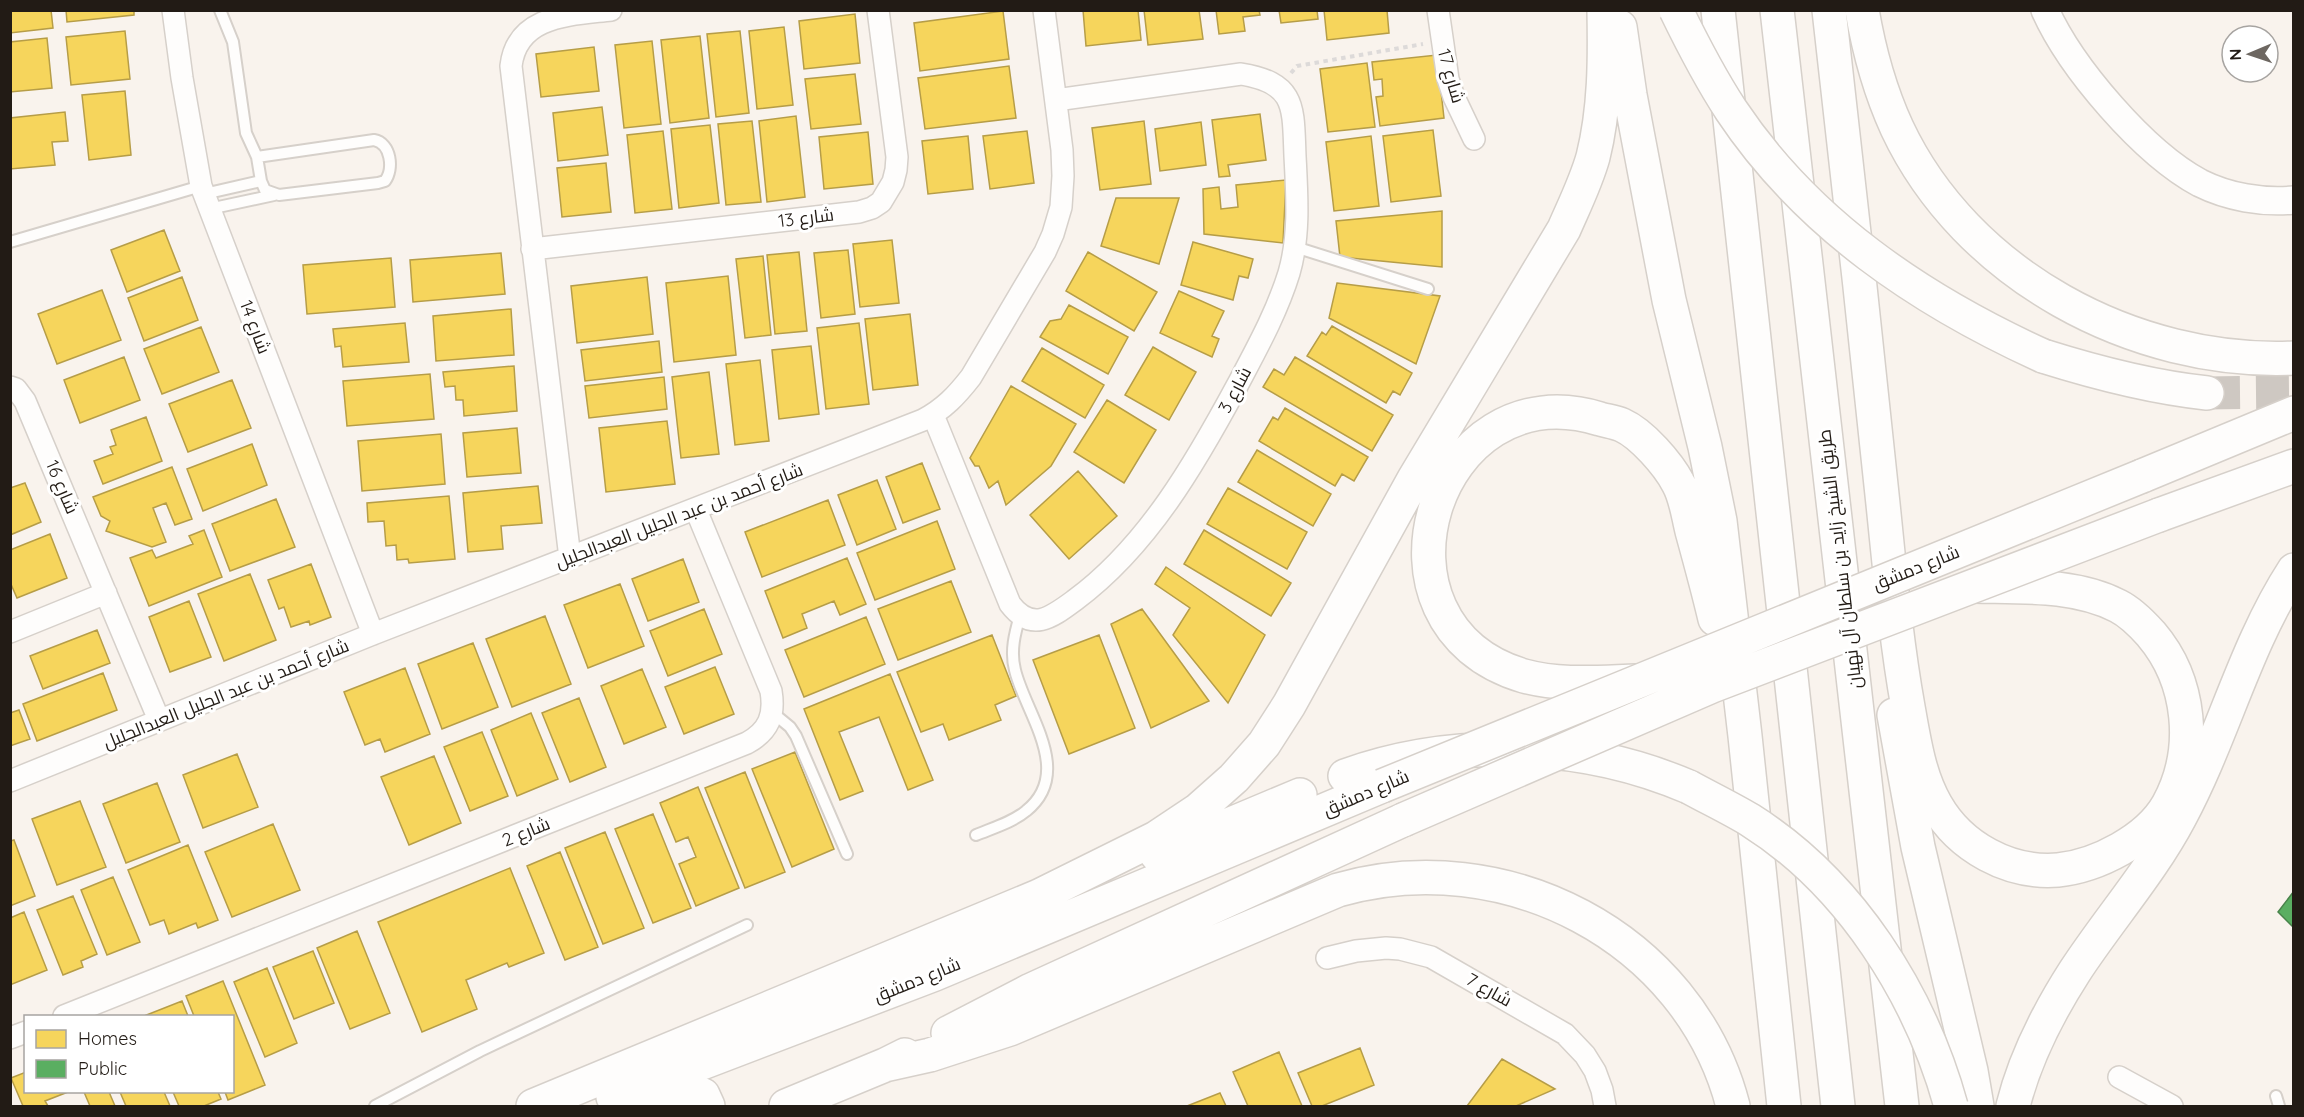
<svg xmlns="http://www.w3.org/2000/svg" width="2304" height="1117" font-family="Quicksand,Cairo,sans-serif">
<style>
.homes{fill:#f6d55c;stroke:#b69d47;stroke-width:1.5}
.public{fill:#5aae61;stroke:#49824a;stroke-width:1.5}
.lines{fill:none;stroke-linecap:round;stroke-linejoin:round}
.primary-tunnel{stroke:#cec8c2;stroke-width:33;stroke-dasharray:33 16;stroke-linecap:butt}
.service-casing{stroke:#d6d0ca;stroke-width:14}
.minor-casing{stroke:#d6d0ca;stroke-width:24}
.tertiary-casing{stroke:#d6d0ca;stroke-width:30}
.primary-casing{stroke:#d6d0ca;stroke-width:36}
.motorway-casing{stroke:#d6d0ca;stroke-width:36}
.path{stroke:#dddad9;stroke-width:4;stroke-dasharray:4.5 4.5;stroke-linecap:butt}
.service{stroke:#fefdfc;stroke-width:10}
.minor{stroke:#fefdfc;stroke-width:21}
.tertiary{stroke:#fefdfc;stroke-width:27}
.primary{stroke:#fefdfc;stroke-width:33}
.motorway{stroke:#fefdfc;stroke-width:33}
.primary-bridge-casing{stroke:#d6d0ca;stroke-width:36;stroke-linecap:butt}
.primary-bridge{stroke:#fefdfc;stroke-width:33}
.labels{text-anchor:middle;stroke-width:6;stroke-linejoin:round;paint-order:stroke}
.street-label{font-size:18px;fill:#221b15;stroke:#fff}
</style>
<rect width="100%" height="100%" fill="#f9f3ed"/>
<path class="homes" d="M10 10H51L53 28 10 33Z
M66 10H134V15L67 22Z
M1083 10H1138L1141 40 1086 46Z
M1144 10H1199L1203 39 1148 45Z
M1216 10H1259L1260 15 1243 17 1245 31 1219 34Z
M1279 10H1317L1318 19 1281 23Z
M1324 10H1387L1389 33 1327 40Z
M1003 11 1009 59 920 71 914 23Z
M855 14 860 63 804 69 799 21Z
M784 27 793 105 757 109 749 31Z
M125 31 130 79 71 85 66 37Z
M740 31 749 113 716 117 707 34Z
M700 36 709 118 670 123 661 40Z
M47 38 52 88 10 92V42Z
M652 41 661 124 624 128 615 45Z
M594 47 599 91 541 97 536 54Z
M1437 55 1444 118 1380 126 1376 97 1383 96 1382 79 1374 80 1372 62Z
M1367 63 1375 127 1328 132 1320 69Z
M1009 66 1016 118 925 129 918 78Z
M855 74 861 124 811 129 805 79Z
M125 91 131 155 89 160 82 95Z
M602 107 608 155 558 161 553 113Z
M65 112 68 141 52 142 55 165 10 169V118Z
M1260 114 1266 160 1228 165 1230 176 1219 177 1212 120Z
M796 116 805 197 767 202 759 121Z
M752 121 761 202 726 205 718 124Z
M1144 121 1151 184 1100 190 1092 128Z
M1201 122 1206 165 1160 171 1155 129Z
M710 125 719 203 679 208 671 129Z
M1433 130 1441 196 1391 202 1383 136Z
M663 131 672 209 635 213 627 135Z
M1027 131 1034 183 990 189 983 136Z
M868 132 873 184 824 189 819 137Z
M968 136 973 189 928 194 922 141Z
M1371 136 1379 206 1334 211 1326 142Z
M606 163 611 212 562 217 557 168Z
M1286 180 1283 243 1204 234 1203 189 1219 187 1221 209 1238 207 1236 185Z
M1116 198H1179L1159 264 1101 246Z
M1442 211V267L1340 257 1336 221Z
M164 230 180 271 127 292 111 250Z
M892 240 899 303 860 307 853 244Z
M1193 242 1253 259 1248 278 1239 276 1233 300 1181 285Z
M848 250 855 314 821 318 814 253Z
M799 252 807 331 775 334 767 255Z
M1088 252 1157 292 1134 331 1066 291Z
M501 253 505 294 413 302 410 260Z
M763 256 771 335 745 338 736 259Z
M391 258 395 307 307 314 303 265Z
M728 276 736 355 674 362 666 283Z
M182 277 198 320 144 341 128 298Z
M647 277 653 334 577 343 571 286Z
M1337 283 1440 296 1416 364 1329 318Z
M102 290 121 340 57 364 38 314Z
M1179 291 1224 311 1212 336 1219 339 1212 357 1160 333Z
M1069 305 1128 337 1108 374 1040 337 1050 321 1061 319Z
M511 309 514 355 436 361 433 316Z
M910 314 918 385 873 390 865 319Z
M405 323 409 362 343 367 341 346 335 347 333 329Z
M859 323 869 404 826 409 817 328Z
M1332 326 1412 373 1400 395 1393 391 1386 403 1307 356 1322 332 1326 335Z
M201 327 219 372 162 394 144 349Z
M659 341 662 372 585 381 581 350Z
M811 346 819 414 779 419 772 350Z
M1153 347 1196 372 1169 420 1125 395Z
M1042 348 1104 385 1085 418 1022 381Z
M124 357 140 400 80 423 64 380Z
M1295 357 1393 415 1372 451 1263 387 1274 369 1284 375Z
M760 360 769 441 735 445 726 364Z
M514 366 517 411 464 416 463 400H456L455 386 445 387 443 372Z
M709 372 719 454 681 458 672 377Z
M430 374 434 419 347 426 343 381Z
M664 377 667 409 589 418 585 386Z
M232 380 251 428 188 452 169 404Z
M1011 386 1076 424 1051 466 1006 505 998 481 989 488 979 466H975L970 458Z
M1107 400 1156 430 1124 483 1074 452Z
M1285 408 1368 457 1354 481 1342 474 1335 486 1259 441 1273 417 1278 420Z
M146 417 162 461 103 484 94 461 113 454 110 447 116 445 111 430Z
M667 421 675 484 606 492 599 428Z
M517 428 521 473 467 477 463 433Z
M441 434 445 484 362 491 358 441Z
M252 444 267 485 203 511 187 469Z
M1257 450 1331 494 1313 526 1238 482Z
M922 463 940 509 903 523 886 477Z
M172 467 192 519 175 525 166 503 153 508 166 542 152 547 106 531 110 521 101 516 93 497Z
M1078 471 1117 516 1069 559 1030 515Z
M877 480 896 529 857 545 838 495Z
M25 483 41 522 10 535V488Z
M538 486 542 523 501 526 503 549 468 552 463 493Z
M1228 488 1307 532 1287 569 1207 524Z
M449 496 455 559 409 563 408 559 397 560 396 545 386 546 384 521 368 522 367 503Z
M276 499 295 547 230 571 212 524Z
M828 500 845 545 762 577 745 532Z
M937 521 955 569 875 600 857 553Z
M204 530 222 577 149 606 130 558 152 550 156 558 193 544 189 536Z
M1204 530 1291 583 1271 616 1184 564Z
M50 534 67 578 17 598 10 582V550Z
M847 558 866 604 840 615 834 601 802 614 807 628 783 638 765 591Z
M683 559 699 602 648 621 632 579Z
M311 564 331 617 310 625 309 621 291 627 284 607 279 609 268 580Z
M1166 567 1265 635 1228 703 1173 635 1190 608 1155 584Z
M250 574 276 640 224 661 198 594Z
M951 581 971 632 898 660 878 609Z
M620 584 644 646 588 668 564 605Z
M189 601 211 657 170 672 149 617Z
M704 609 722 654 668 676 650 631Z
M1142 609 1209 701 1151 728 1111 624Z
M545 616 571 684 512 707 486 639Z
M866 617 885 664 804 697 785 650Z
M97 630 110 663 43 689 30 656Z
M992 635 1016 696 995 705 1001 720 949 740 943 724 921 732 897 672Z
M1099 635 1135 728 1069 754 1033 660Z
M473 643 498 707 442 729 418 664Z
M715 667 734 714 684 734 665 687Z
M405 668 430 734 385 752 380 739 365 745 344 692Z
M642 669 666 727 624 744 601 686Z
M103 673 117 710 37 741 23 704Z
M890 674 933 780 908 790 879 717 839 732 863 791 840 800 804 709Z
M579 698 606 767 570 782 542 713Z
M19 710 30 739 10 746V713Z
M531 713 558 779 517 796 491 730Z
M482 732 508 796 470 811 444 747Z
M795 752 834 849 792 867 752 769Z
M237 754 258 807 203 828 183 775Z
M434 756 461 823 409 845 381 777Z
M745 772 785 872 745 888 705 788Z
M157 783 180 842 126 863 103 804Z
M698 787 739 888 696 906 679 864 696 857 688 837 676 842 660 803Z
M80 801 106 867 57 885 32 819Z
M653 814 691 908 653 923 615 829Z
M273 824 300 890 232 917 205 852Z
M605 832 644 928 603 944 565 848Z
M14 840 35 896 10 906V841Z
M188 845 218 920 198 928 196 923 169 934 164 920 150 925 128 870Z
M560 852 598 947 565 960 527 866Z
M510 868 544 953 509 967 507 963 466 980 477 1009 422 1032 378 922Z
M113 877 140 942 107 955 81 890Z
M73 896 97 954 81 961 83 967 63 975 37 910Z
M24 912 47 970 10 985V918Z
M357 931 390 1013 350 1029 317 948Z
M313 951 334 1003 294 1019 273 967Z
M267 968 297 1043 265 1057 234 982Z
M223 981 265 1085 228 1100 225 1092H232V1016H194L186 996Z
M182 1001 188 1016H144Z
M1360 1048 1374 1085 1322 1106H1312L1298 1073Z
M1279 1052 1302 1106H1248L1233 1072Z
M1502 1059 1555 1089 1516 1106H1467Z
M26 1072V1092H68L45 1101 48 1106H23L11 1078Z
M84 1092H109L115 1106H90Z
M120 1092H164L170 1106H126Z
M173 1092H218L221 1099 204 1106H179Z
M1220 1093 1226 1106H1187Z"/>
<path class="public" d="M2294 891V928L2278 912Z"/>
<g class="lines">
<path class="primary-tunnel" d="M2207 393 2294 392"/>
<g class="service-casing">
<path id="service" d="M220 10 233 42 246 133 257 157 261 181 265 190 279 195 378 183 385 181C394 169 391 143 374 140L257 157
M204 194 261 181
M209 209 274 195
M10 242 201 186
M1295 247 1428 289
M773 713 790 727 796 736 847 854
M976 835C993 828 1013 822 1026 811 1075 772 1025 713 1015 670 1010 651 1015 633 1020 615
M2276 1096 2279 1106
M375 1106 480 1051 747 925"/>
</g>
<g class="minor-casing">
<path id="minor" d="M173 10 182 78 201 186 373 634
M1438 10 1448 79 1454 97 1474 139
M532 249 859 212 872 208 881 202 893 182 896 170 897 157 878 10
M10 387 16 389 25 401 159 720
M933 415 1010 604C1032 633 1052 617 1075 600 1148 546 1196 462 1238 384 1257 348 1277 312 1289 273 1300 235 1297 195 1295 156 1293 108 1297 83 1241 74L1056 100
M570 558 511 66C517 15 570 15 611 10
M10 632 106 593
M10 781 373 634 923 420C944 409 957 395 971 377L1045 252 1053 234 1061 207 1063 176 1062 150 1044 10
M1327 958 1356 951 1386 948 1400 949 1431 957 1565 1034 1585 1055 1595 1071 1602 1090 1605 1106
M64 1016 747 743C769 731 775 715 771 691L696 510
M10 1038 26 1032
M2119 1077 2172 1106"/>
</g>
<g class="tertiary-casing">
<path id="tertiary" d="M2045 10C2071 68 2144 153 2200 183 2228 197 2262 203 2294 200"/>
</g>
<g class="primary-casing">
<path id="primary" d="M1862 10C1869 51 1880 91 1897 128 1966 275 2134 365 2294 358
M1620 27 1630 95 1669 300 1705 447 1720 521 1745 736 1784 1106
M2043 356C2097 373 2150 387 2207 393
M2142 476 2294 413
M2159 515 2294 466
M1637 681C1600 682 1560 686 1524 676 1352 625 1434 367 1600 419 1607 421 1615 422 1622 425 1642 434 1668 464 1678 483 1686 497 1688 515 1692 531 1700 560 1708 589 1715 619
M1894 715 1918 847 1971 1071 1977 1106
M1345 776C1454 737 1582 741 1689 787
M1157 855 1300 795
M948 1033 1031 990 1403 820
M885 1065 930 1055 1010 1029 1338 890C1503 842 1689 936 1733 1106
M613 1097 935 974 1382 786
M653 1102 690 1089 703 1095 708 1106
M533 1106 1039 896 1156 838 1198 810 1234 778 1264 744 1289 705 1414 479 1564 229C1574 206 1586 182 1593 157 1605 109 1605 59 1604 10
M786 1106 885 1065 905 1055
M2013 1106C2025 1058 2048 1013 2075 971 2109 919 2151 872 2180 817 2223 737 2244 647 2294 570"/>
</g>
<g class="motorway-casing">
<path id="motorway" d="M1718 10 1838 1106
M1777 10 1902 1106
M1829 10C1848 175 1866 339 1883 504 1890 572 1896 640 1908 707 1914 740 1919 776 1936 805 1960 847 2009 874 2058 870 2097 866 2148 840 2168 805 2198 750 2191 681 2151 634 2142 624 2130 612 2118 606 2075 584 2022 587 1975 586"/>
</g>
<path class="path" d="M1291 73 1297 66 1423 44"/>
<use href="#service" class="service"/>
<use href="#minor" class="minor"/>
<use href="#tertiary" class="tertiary"/>
<use href="#primary" class="primary"/>
<use href="#motorway" class="motorway"/>
<g class="primary-bridge-casing">
<path id="primary-bridge" d="M1676 10C1693 45 1710 78 1731 110 1807 224 1920 300 2043 356
M1382 786 2142 476
M1689 787C1709 798 1730 808 1750 820 1850 883 1920 994 1951 1106
M1403 820 1712 686 2159 515"/>
</g>
<use href="#primary-bridge" class="primary-bridge"/>
</g>
<g class="labels">
<g class="street-label">
<text transform="translate(1451 76) rotate(74)" y="6">شارع 17</text>
<text transform="translate(806 218) rotate(-7)" y="6">شارع 13</text>
<text transform="translate(255 327) rotate(69)" y="6">شارع 14</text>
<text transform="translate(1235 390) rotate(-62)" y="6">شارع 3</text>
<text transform="translate(62 487) rotate(67)" y="6">شارع 16</text>
<text transform="translate(679 516) rotate(-21)" y="6">شارع أحمد بن عبد الجليل العبدالجليل</text>
<text transform="translate(1840 559) rotate(-97)" y="6">طريق الشيخ زايد بن سلطان آل نهيان</text>
<text transform="translate(1916 568) rotate(-22)" y="6">شارع دمشق</text>
<text transform="translate(226 694) rotate(-22)" y="6">شارع أحمد بن عبد الجليل العبدالجليل</text>
<text transform="translate(1366 793) rotate(-23)" y="6">شارع دمشق</text>
<text transform="translate(526 832) rotate(-22)" y="6">شارع 2</text>
<text transform="translate(917 980) rotate(-22)" y="6">شارع دمشق</text>
<text transform="translate(1489 990) rotate(29)" y="6">شارع 7</text>
</g>
</g>
<rect width="2304" height="1117" fill="none" stroke="#221b15" stroke-width="24"/>
<rect x="24" y="1015" width="210" height="78" fill="#ffffff" stroke="#a7a4a1" stroke-width="1.5"/>
<rect x="36" y="1030" width="30" height="18" fill="#f6d55c" stroke="#a7a4a1" stroke-width="1.5"/>
<text x="78" y="1045" font-size="18" fill="#221b15">Homes</text>
<rect x="36" y="1060" width="30" height="18" fill="#5aae61" stroke="#a7a4a1" stroke-width="1.5"/>
<text x="78" y="1075" font-size="18" fill="#221b15">Public</text>
<g transform="translate(2250 54) rotate(268)"><circle r="28" fill="#ffffff" stroke="#a7a4a1" stroke-width="1.5"/>
<path d="M0-4.5L10 22L0 15L-10 22Z" fill="#6d6761"/>
<text y="-9" font-size="16" font-weight="bold" text-anchor="middle" fill="#221b15">N</text>
</g>
</svg>
